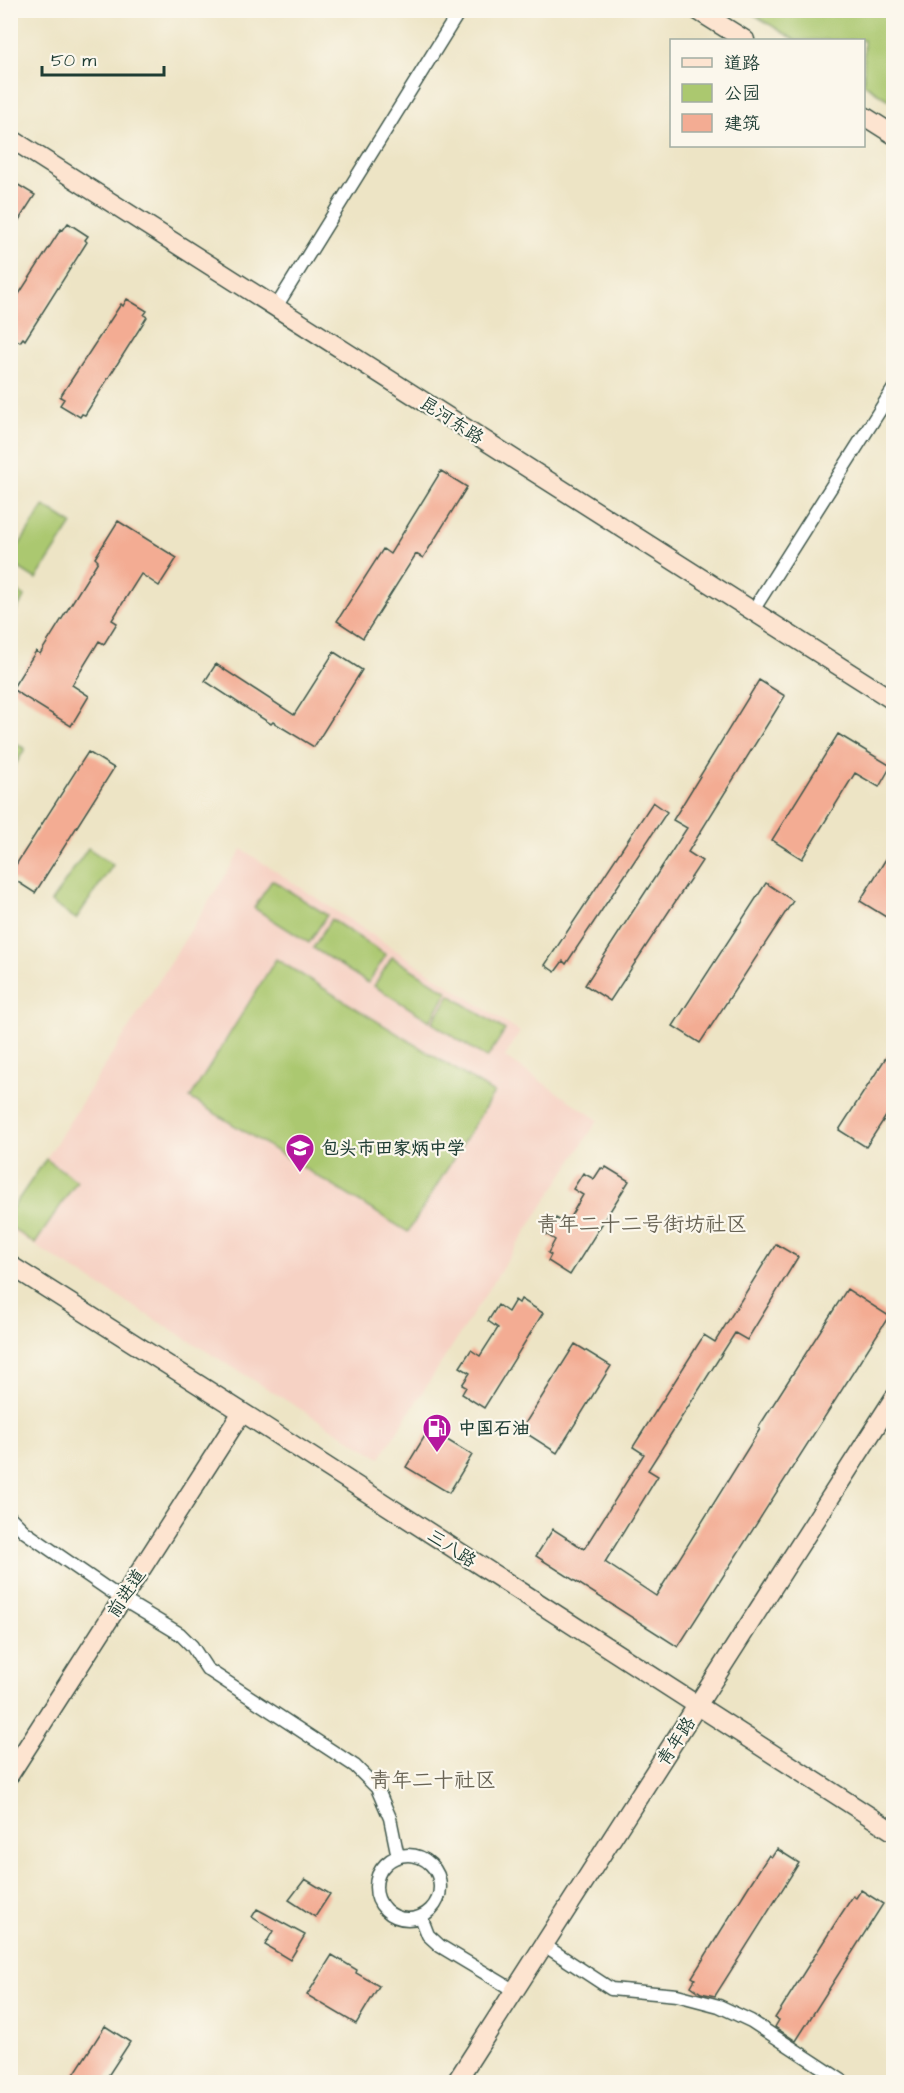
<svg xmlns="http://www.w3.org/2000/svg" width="904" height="2093" font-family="'Architects Daughter','LXGW WenKai TC',sans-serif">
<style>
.built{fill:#f6d2c4}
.green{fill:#abc86f;stroke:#658252;stroke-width:1.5}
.building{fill:#f3ac93}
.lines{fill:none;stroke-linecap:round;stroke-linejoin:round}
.street-casing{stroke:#3e564a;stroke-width:15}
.secondary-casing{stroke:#3e564a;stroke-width:21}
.street{stroke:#fff;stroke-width:12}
.secondary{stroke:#fde4d0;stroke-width:18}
.labels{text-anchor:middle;stroke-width:4.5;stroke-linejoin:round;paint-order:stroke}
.street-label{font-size:18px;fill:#1f3d34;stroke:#fbf7ec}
.poi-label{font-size:18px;font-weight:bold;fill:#1f3d34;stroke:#fbf7ec;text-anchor:start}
.quarter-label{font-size:21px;fill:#696455;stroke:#fbf7ec}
</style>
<rect width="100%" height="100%" fill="#fbf7ec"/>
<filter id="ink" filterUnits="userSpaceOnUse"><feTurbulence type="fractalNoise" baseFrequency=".0167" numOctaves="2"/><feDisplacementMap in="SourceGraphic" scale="12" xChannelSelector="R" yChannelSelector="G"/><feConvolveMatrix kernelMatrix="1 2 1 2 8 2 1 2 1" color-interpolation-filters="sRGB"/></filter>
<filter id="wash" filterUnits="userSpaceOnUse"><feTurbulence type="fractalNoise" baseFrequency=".008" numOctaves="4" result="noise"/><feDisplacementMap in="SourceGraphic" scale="24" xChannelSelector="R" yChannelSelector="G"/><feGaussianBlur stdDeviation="1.35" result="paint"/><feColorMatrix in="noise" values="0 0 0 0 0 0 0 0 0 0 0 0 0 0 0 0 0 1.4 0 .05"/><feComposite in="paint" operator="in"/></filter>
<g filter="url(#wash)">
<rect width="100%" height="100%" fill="#ede4c5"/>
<path class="built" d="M242 849 520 1032 505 1057 598 1120 380 1458 11 1231 10 1216Z"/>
<path class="green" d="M748 11H893V103L864 84V40H795Z
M44 506 72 524 36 579 11 563V558Z
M11 587 25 596 11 619Z
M11 740 25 749 11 772Z
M88 848 113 865 76 919 51 902Z
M272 880 327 915 309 943 254 908Z
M331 919 386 955 368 983 313 948Z
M392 957 448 992 430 1021 374 986Z
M276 959 494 1093 408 1232 190 1098Z
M450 995 505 1030 487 1058 432 1023Z
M46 1159 77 1181 35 1244 11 1227V1210Z"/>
<g id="blocks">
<path class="building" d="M10 180 35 195 10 234Z
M68 223 88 236 85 240 87 242 25 340 23 338 20 342 10 336V308L61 229 63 230Z
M127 299 147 311 144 315 147 317 85 415 82 414 80 417 60 405 64 399 60 397 121 304 123 306Z
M441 471 467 487 423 558 416 554 363 638 337 621 383 549 390 554Z
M118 521 177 558 159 586 141 574 112 620 117 623 104 644 99 641 72 685 89 696 71 726 12 689 36 651 40 654 98 561 95 558Z
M334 652 362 670 314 747 273 722 271 724 205 681 216 664 294 715Z
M759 680 785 696 688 852 702 861 610 1001 585 985 687 828 673 820Z
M838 734 891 766 879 787 855 773 802 859 772 840Z
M88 752 114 768 35 893 10 877V874Z
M653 802 667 812 566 964 563 961 555 972 545 965Z
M894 846V906L886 917 860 901Z
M766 883 793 901 700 1043 673 1026Z
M894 1045V1104L866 1147 839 1130Z
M606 1167 629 1181 570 1275 548 1261 551 1255 548 1253 555 1240 546 1234 556 1218 566 1224 583 1195 573 1189 583 1173 594 1179 601 1168 604 1170Z
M776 1244 798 1257 747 1340 735 1333 648 1470 658 1476 605 1562 656 1596 760 1429 758 1428 847 1289 889 1316 678 1647 536 1556 553 1529 584 1549 644 1454 633 1447 704 1335 715 1342Z
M521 1299 543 1313 484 1408 462 1394 466 1387 462 1385 470 1373 460 1367 471 1350 480 1356 498 1328 488 1321 498 1305 508 1312 515 1300 519 1303Z
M575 1344 611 1366 557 1453 521 1430Z
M429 1429 472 1455 449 1493 406 1467Z
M777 1849 799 1863 715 1996 701 1993 691 1986 695 1979 692 1977 752 1881 769 1855 772 1857Z
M305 1879 330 1894 315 1917 289 1900Z
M861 1890 883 1904 796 2041 775 2027 779 2020 775 2018 836 1922 853 1896 856 1898Z
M257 1909 305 1935 290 1960 265 1945 273 1931 252 1917Z
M332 1955 357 1970 356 1973 379 1986 356 2024 307 1995Z
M105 2026 130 2042 104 2082H69Z"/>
</g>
</g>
<g filter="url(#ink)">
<use href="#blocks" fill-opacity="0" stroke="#3e564a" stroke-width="1.5"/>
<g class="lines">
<g class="street-casing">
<path id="street" d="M276 307 460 10
M752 612 894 388
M10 1517 25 1532 122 1599 180 1634 192 1646 207 1669 355 1766 377 1788 390 1818 398 1857
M376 1887a32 32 0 1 1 64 0a32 32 0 1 1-64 0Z
M421 1917 428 1935 440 1946 515 1991
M544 1945 611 1989 677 1995 719 2006 751 2021 844 2082"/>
</g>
<g class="secondary-casing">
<path id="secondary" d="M697 10 745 40
M864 116 894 135
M10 138 894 701
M10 1265 242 1412 894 1832
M10 1774 242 1412
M456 2082 894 1398"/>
</g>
<use href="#street" class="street"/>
<use href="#secondary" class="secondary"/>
</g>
</g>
<defs>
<g id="school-pin" transform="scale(1.5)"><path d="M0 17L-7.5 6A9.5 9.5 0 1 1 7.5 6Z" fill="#b5179e" stroke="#fbf7ec"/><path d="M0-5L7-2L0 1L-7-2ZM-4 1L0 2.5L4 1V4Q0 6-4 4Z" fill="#fff"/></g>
<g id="fuel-pin" transform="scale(1.5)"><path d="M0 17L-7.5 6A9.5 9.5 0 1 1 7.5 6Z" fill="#b5179e" stroke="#fbf7ec"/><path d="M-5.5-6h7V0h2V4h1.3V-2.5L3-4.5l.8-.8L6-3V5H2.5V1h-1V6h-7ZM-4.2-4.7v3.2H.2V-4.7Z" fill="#fff"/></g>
</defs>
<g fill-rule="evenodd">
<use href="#school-pin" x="300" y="1148"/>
<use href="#fuel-pin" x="437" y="1428"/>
</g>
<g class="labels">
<g class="street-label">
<text transform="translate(452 420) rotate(33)" y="6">昆河东路</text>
<text transform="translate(452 1548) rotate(33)" y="6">三八路</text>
<text transform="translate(126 1593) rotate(-57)" y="6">前进道</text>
<text transform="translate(676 1741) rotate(-57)" y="6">青年路</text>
</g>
<g class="poi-label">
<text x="321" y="1154">包头市田家炳中学</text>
<text x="458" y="1434">中国石油</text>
</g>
<g class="quarter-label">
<text x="642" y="1231">青年二十二号街坊社区</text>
<text x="433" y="1787">青年二十社区</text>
</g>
</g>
<rect width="904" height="2093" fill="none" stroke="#fbf7ec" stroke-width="36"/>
<rect x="670" y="39" width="195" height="108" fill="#fbf7ec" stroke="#a3ada2" stroke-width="1.5"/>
<rect x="682" y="58" width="30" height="9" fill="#fde4d0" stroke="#a3ada2" stroke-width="1.5"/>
<text x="724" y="69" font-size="18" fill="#1f3d34">道路</text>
<rect x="682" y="84" width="30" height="18" fill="#abc86f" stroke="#a3ada2" stroke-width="1.5"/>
<text x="724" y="99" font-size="18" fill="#1f3d34">公园</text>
<rect x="682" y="114" width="30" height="18" fill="#f3ac93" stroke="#a3ada2" stroke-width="1.5"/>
<text x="724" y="129" font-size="18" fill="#1f3d34">建筑</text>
<path d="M42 66v9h122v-9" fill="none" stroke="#1f3d34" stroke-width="3"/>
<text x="51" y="66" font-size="18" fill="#1f3d34" stroke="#fbf7ec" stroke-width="4.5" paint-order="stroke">50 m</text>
</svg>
